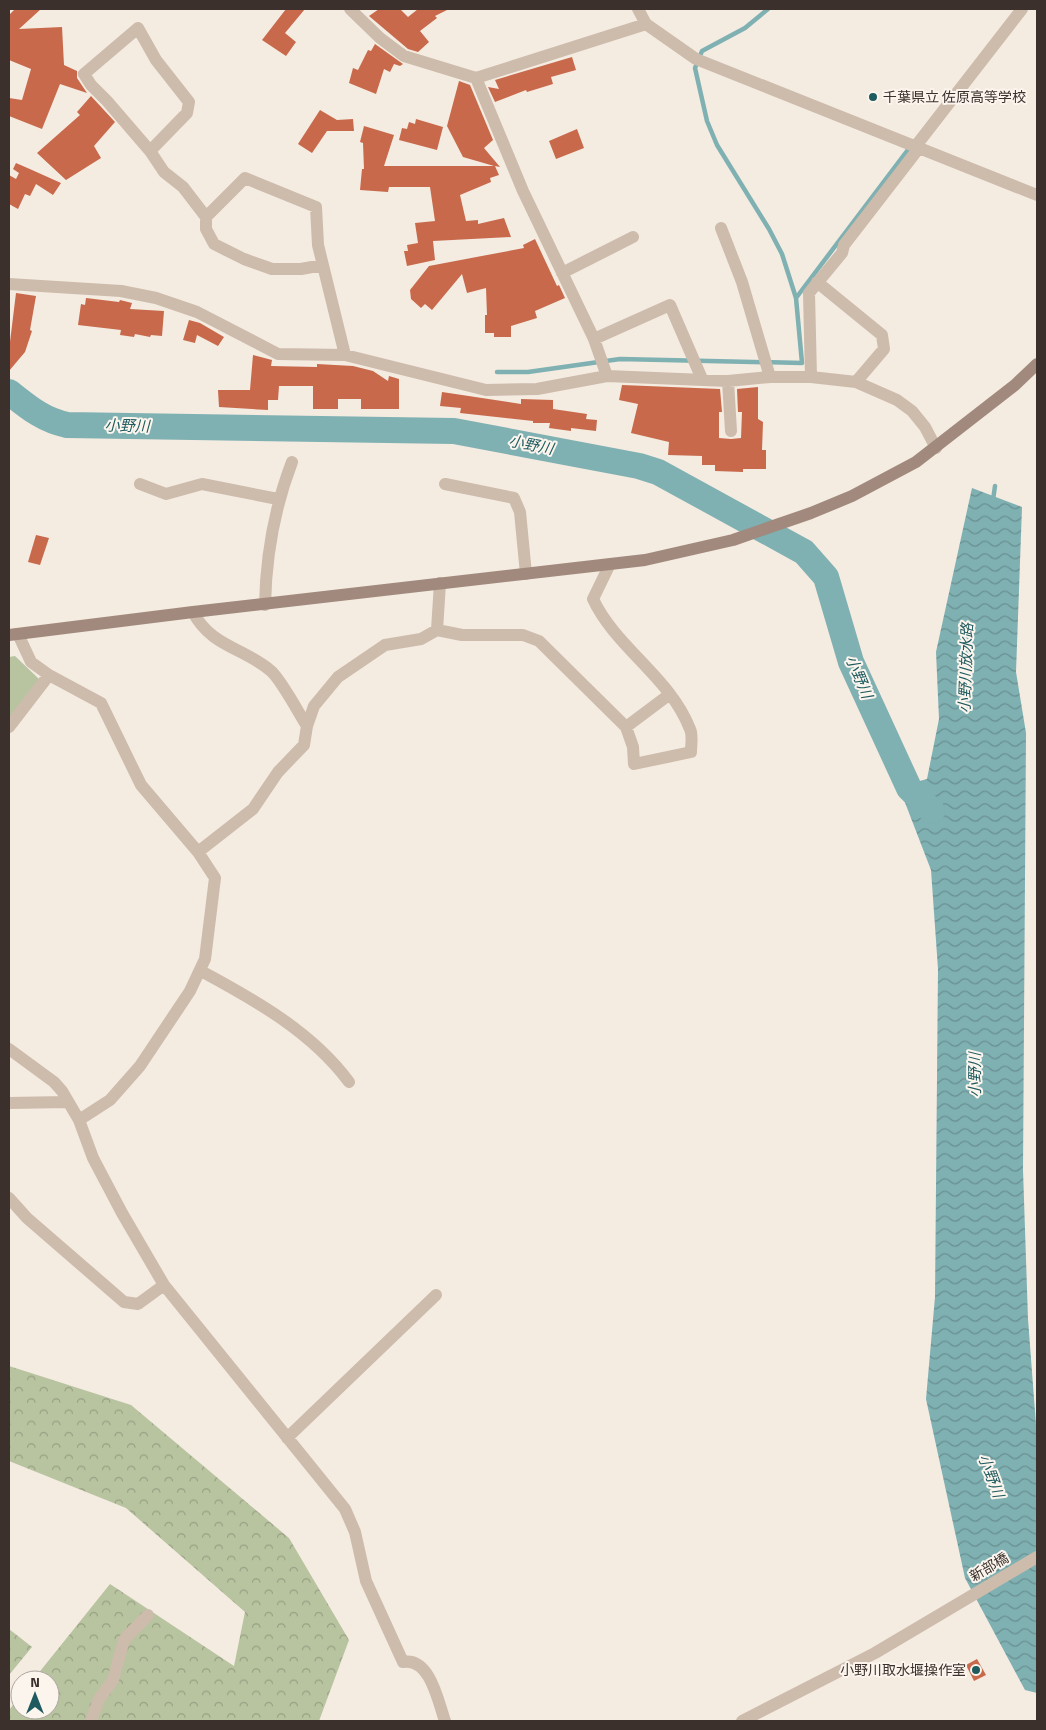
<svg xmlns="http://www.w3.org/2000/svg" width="1046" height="1730" font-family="'Titillium Web','Noto Sans JP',sans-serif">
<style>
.forest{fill:url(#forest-crowns)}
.green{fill:#b8c4a0}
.water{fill:url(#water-waves)}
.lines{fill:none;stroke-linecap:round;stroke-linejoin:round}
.stream{stroke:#7fb0b2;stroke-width:4.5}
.river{stroke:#7fb0b2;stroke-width:26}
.building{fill:#c8694b}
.street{stroke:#cdbbac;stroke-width:12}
.secondary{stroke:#a18a7d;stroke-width:12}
.poi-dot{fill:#1f5a5e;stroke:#fbf5ee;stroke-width:2}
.labels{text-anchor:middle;stroke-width:4;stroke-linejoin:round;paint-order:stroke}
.poi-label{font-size:14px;fill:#3b302b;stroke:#fbf5ee;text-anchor:start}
.street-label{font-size:14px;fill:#3b302b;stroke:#fbf5ee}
.water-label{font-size:15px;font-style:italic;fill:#1f5a5e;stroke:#fbf5ee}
</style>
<defs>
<pattern id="forest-crowns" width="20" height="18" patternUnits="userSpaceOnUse" patternTransform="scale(1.25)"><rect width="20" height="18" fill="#b8c4a0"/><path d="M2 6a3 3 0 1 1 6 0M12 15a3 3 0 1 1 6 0" fill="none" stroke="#97a083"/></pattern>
<pattern id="water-waves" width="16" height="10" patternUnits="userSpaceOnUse" patternTransform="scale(1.25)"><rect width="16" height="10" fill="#7fb0b2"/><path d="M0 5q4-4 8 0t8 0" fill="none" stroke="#699091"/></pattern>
</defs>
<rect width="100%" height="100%" fill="#f4ebe1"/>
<path class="forest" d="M9 1366 131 1405 289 1538 349 1640 319 1721H9V1710L20 1696V1710H50V1680H33L110 1584 234 1666 245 1612 126 1508 9 1461Z
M9 1629 32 1647 9 1675Z"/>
<path class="green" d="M15 656 40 680 9 721V657Z"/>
<path class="water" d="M972 488 1022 507 1016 672 1026 733 1023 1170 1028 1319 1037 1438V1693L1025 1690 965 1578 926 1399 935 1297 938 969 931 870 899 787 927 779 939 719 936 652Z"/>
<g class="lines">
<path class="stream" d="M768 9 745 28 702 51 695 68 707 121 717 145 769 229 782 254 796 298
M497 372H528L620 359 802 363 796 298 910 147
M993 500 995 486"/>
<path class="river" d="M9 392C28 407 43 420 67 425L454 431 639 466 658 472 804 552 826 577 851 662 909 788 932 811"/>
</g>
<path class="building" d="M15 9H41L19 29 62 27 64 65 77 71V78L87 93 60 84 42 129 9 116V98L22 100 31 69 9 60V15Z
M286 9H305L285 33 296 42 286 56 262 40Z
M379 9H400L408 17 418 9H449L435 16 437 18 420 31 429 42 418 52 408 49 369 16Z
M375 44 403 64 400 66 394 64 390 72 384 69 376 94 349 83 353 68 358 70 368 50 371 51Z
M572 57 576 70 551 77 553 84 527 92 526 90 495 102 488 87 499 89 495 80Z
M459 81 470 85 493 140 484 148 500 167 495 166 499 175 490 178 491 182 460 195 466 221 478 220V224L504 218 511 237 433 241 435 260 407 266 404 251H408L407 245 418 243 415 223 435 221 430 187H389L388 192 360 190 362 169H364L363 143 360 142 364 126 394 135 384 166H494L463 157 447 126Z
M91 96 115 122 94 146 101 158 66 180 37 153 80 115 77 112Z
M320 110 337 120 353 119 354 131H327L312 153 298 144Z
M416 119 443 127 437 150 399 140 402 128 407 129 409 122 415 124Z
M577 129 584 148 556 159 549 141Z
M16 163 32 170 61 183 53 195 36 184 30 196 25 194 18 209 9 204V175L16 179 19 173 13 169Z
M535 239 557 286 559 285 565 298 535 311 537 318 511 326V337H494V333H485V315H487L486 288 467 293 462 274 432 310 425 304 421 308 411 299 410 290 429 266 524 248 523 245Z
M16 293 36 296 30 330 32 331 25 352 9 371V350Z
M86 298 119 302 120 300 132 303 130 309 164 311 162 336 151 335 150 337 135 334 134 337 120 335 121 330 78 325 81 304 85 305Z
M189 320 200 323 224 337 218 346 197 335 195 343 183 340Z
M253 355 272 360 271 366 317 367V364L353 366 373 371 388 381 389 376 399 379V409H361V399H338V409H313V386H279L278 400H268V410L219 407 218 390H250Z
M622 385 720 389 722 412H719V438L731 439 741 438 742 412H738L737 389 758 387V419L763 422 762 450H766V469H743V472L715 471V465H702V456L668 455 669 442 631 433 638 404 619 400Z
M442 392 521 404V399L553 400V409L587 414 586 419 597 420 596 431 571 428V431L549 428 550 423H533V421L460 413 461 408 440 406Z
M36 535 49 538 40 565 28 562Z
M977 1659 986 1675 974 1681 966 1665Z"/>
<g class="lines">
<path class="street" d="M350 9 380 38 404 56 476 78 646 24 696 59 1037 195
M638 9 646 24
M476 78 523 191 594 339 607 376
M915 147 1022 9
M150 151 187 113 189 102 156 60 138 28 84 74 91 85 107 101 150 151 164 172 183 187 206 217V229L214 244 244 259 272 269H301L323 265
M206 217 245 178 316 207 318 245 345 355
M721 228 742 282 770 377
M562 273 633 237
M817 282 882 335 884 349 856 382
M9 284 121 291 156 298 197 312 278 354 345 355 486 390 537 389 607 376 728 381 770 377H811L856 382 897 400 912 411 925 427 936 448
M594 339 670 305 702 379
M811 377 809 293 842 253 844 245 919 148
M728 381 731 431
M140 484 166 494 202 484 278 499
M445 484 514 498 520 512 526 574
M440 583 437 630 462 635H523L539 641 626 727 633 747 634 764 691 752C691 745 693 735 690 729 670 677 616 648 593 599L610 564
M265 605C266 554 274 509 292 462
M193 612C211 647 245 648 271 671 282 681 298 712 307 726
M18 634 31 662 49 675 101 703 141 785 198 852 215 878 205 959 190 991 140 1066 110 1100 79 1120
M9 727 49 675
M626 727 670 694
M198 852 253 809 278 772 304 745 307 726 314 706 338 677 385 645 421 639 437 630
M201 971C255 1000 312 1032 349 1082
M9 1049 54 1082 62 1091 79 1120 93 1158 122 1213 164 1285 345 1509 355 1532 366 1581 403 1662C430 1657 438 1701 445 1721
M9 1103 67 1102
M9 1198 27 1218 124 1302 138 1304 164 1285
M287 1438 436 1295
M91 1721 99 1699 113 1680 124 1640 148 1615
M742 1721 875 1653 1037 1557"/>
<path class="secondary" d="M9 635 193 612 645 560 733 540 811 513 852 496 916 462 1015 385 1037 364"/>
</g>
<g class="poi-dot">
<circle cx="873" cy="97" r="5"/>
<circle cx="976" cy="1670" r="5"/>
</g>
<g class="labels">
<g class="poi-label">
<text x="883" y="102">千葉県立 佐原高等学校</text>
<text x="966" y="1675" text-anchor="end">小野川取水堰操作室</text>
</g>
<g class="street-label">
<text transform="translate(989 1567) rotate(-30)" y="5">新部橋</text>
</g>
<g class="water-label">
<text transform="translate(127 426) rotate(1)" y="5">小野川</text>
<text transform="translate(531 445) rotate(11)" y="5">小野川</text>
<text transform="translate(966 668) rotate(-88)" y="5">小野川放水路</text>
<text transform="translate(859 677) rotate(67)" y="5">小野川</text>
<text transform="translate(975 1075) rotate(-90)" y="5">小野川</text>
<text transform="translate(991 1476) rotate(69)" y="5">小野川</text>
</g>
</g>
<rect width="1046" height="1730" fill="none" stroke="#3b302b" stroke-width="20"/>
<g transform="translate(35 1695)"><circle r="24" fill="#fbf5ee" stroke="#aea6a0"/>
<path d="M0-4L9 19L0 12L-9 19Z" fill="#1f5a5e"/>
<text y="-8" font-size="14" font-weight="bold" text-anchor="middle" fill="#3b302b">N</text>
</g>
</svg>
